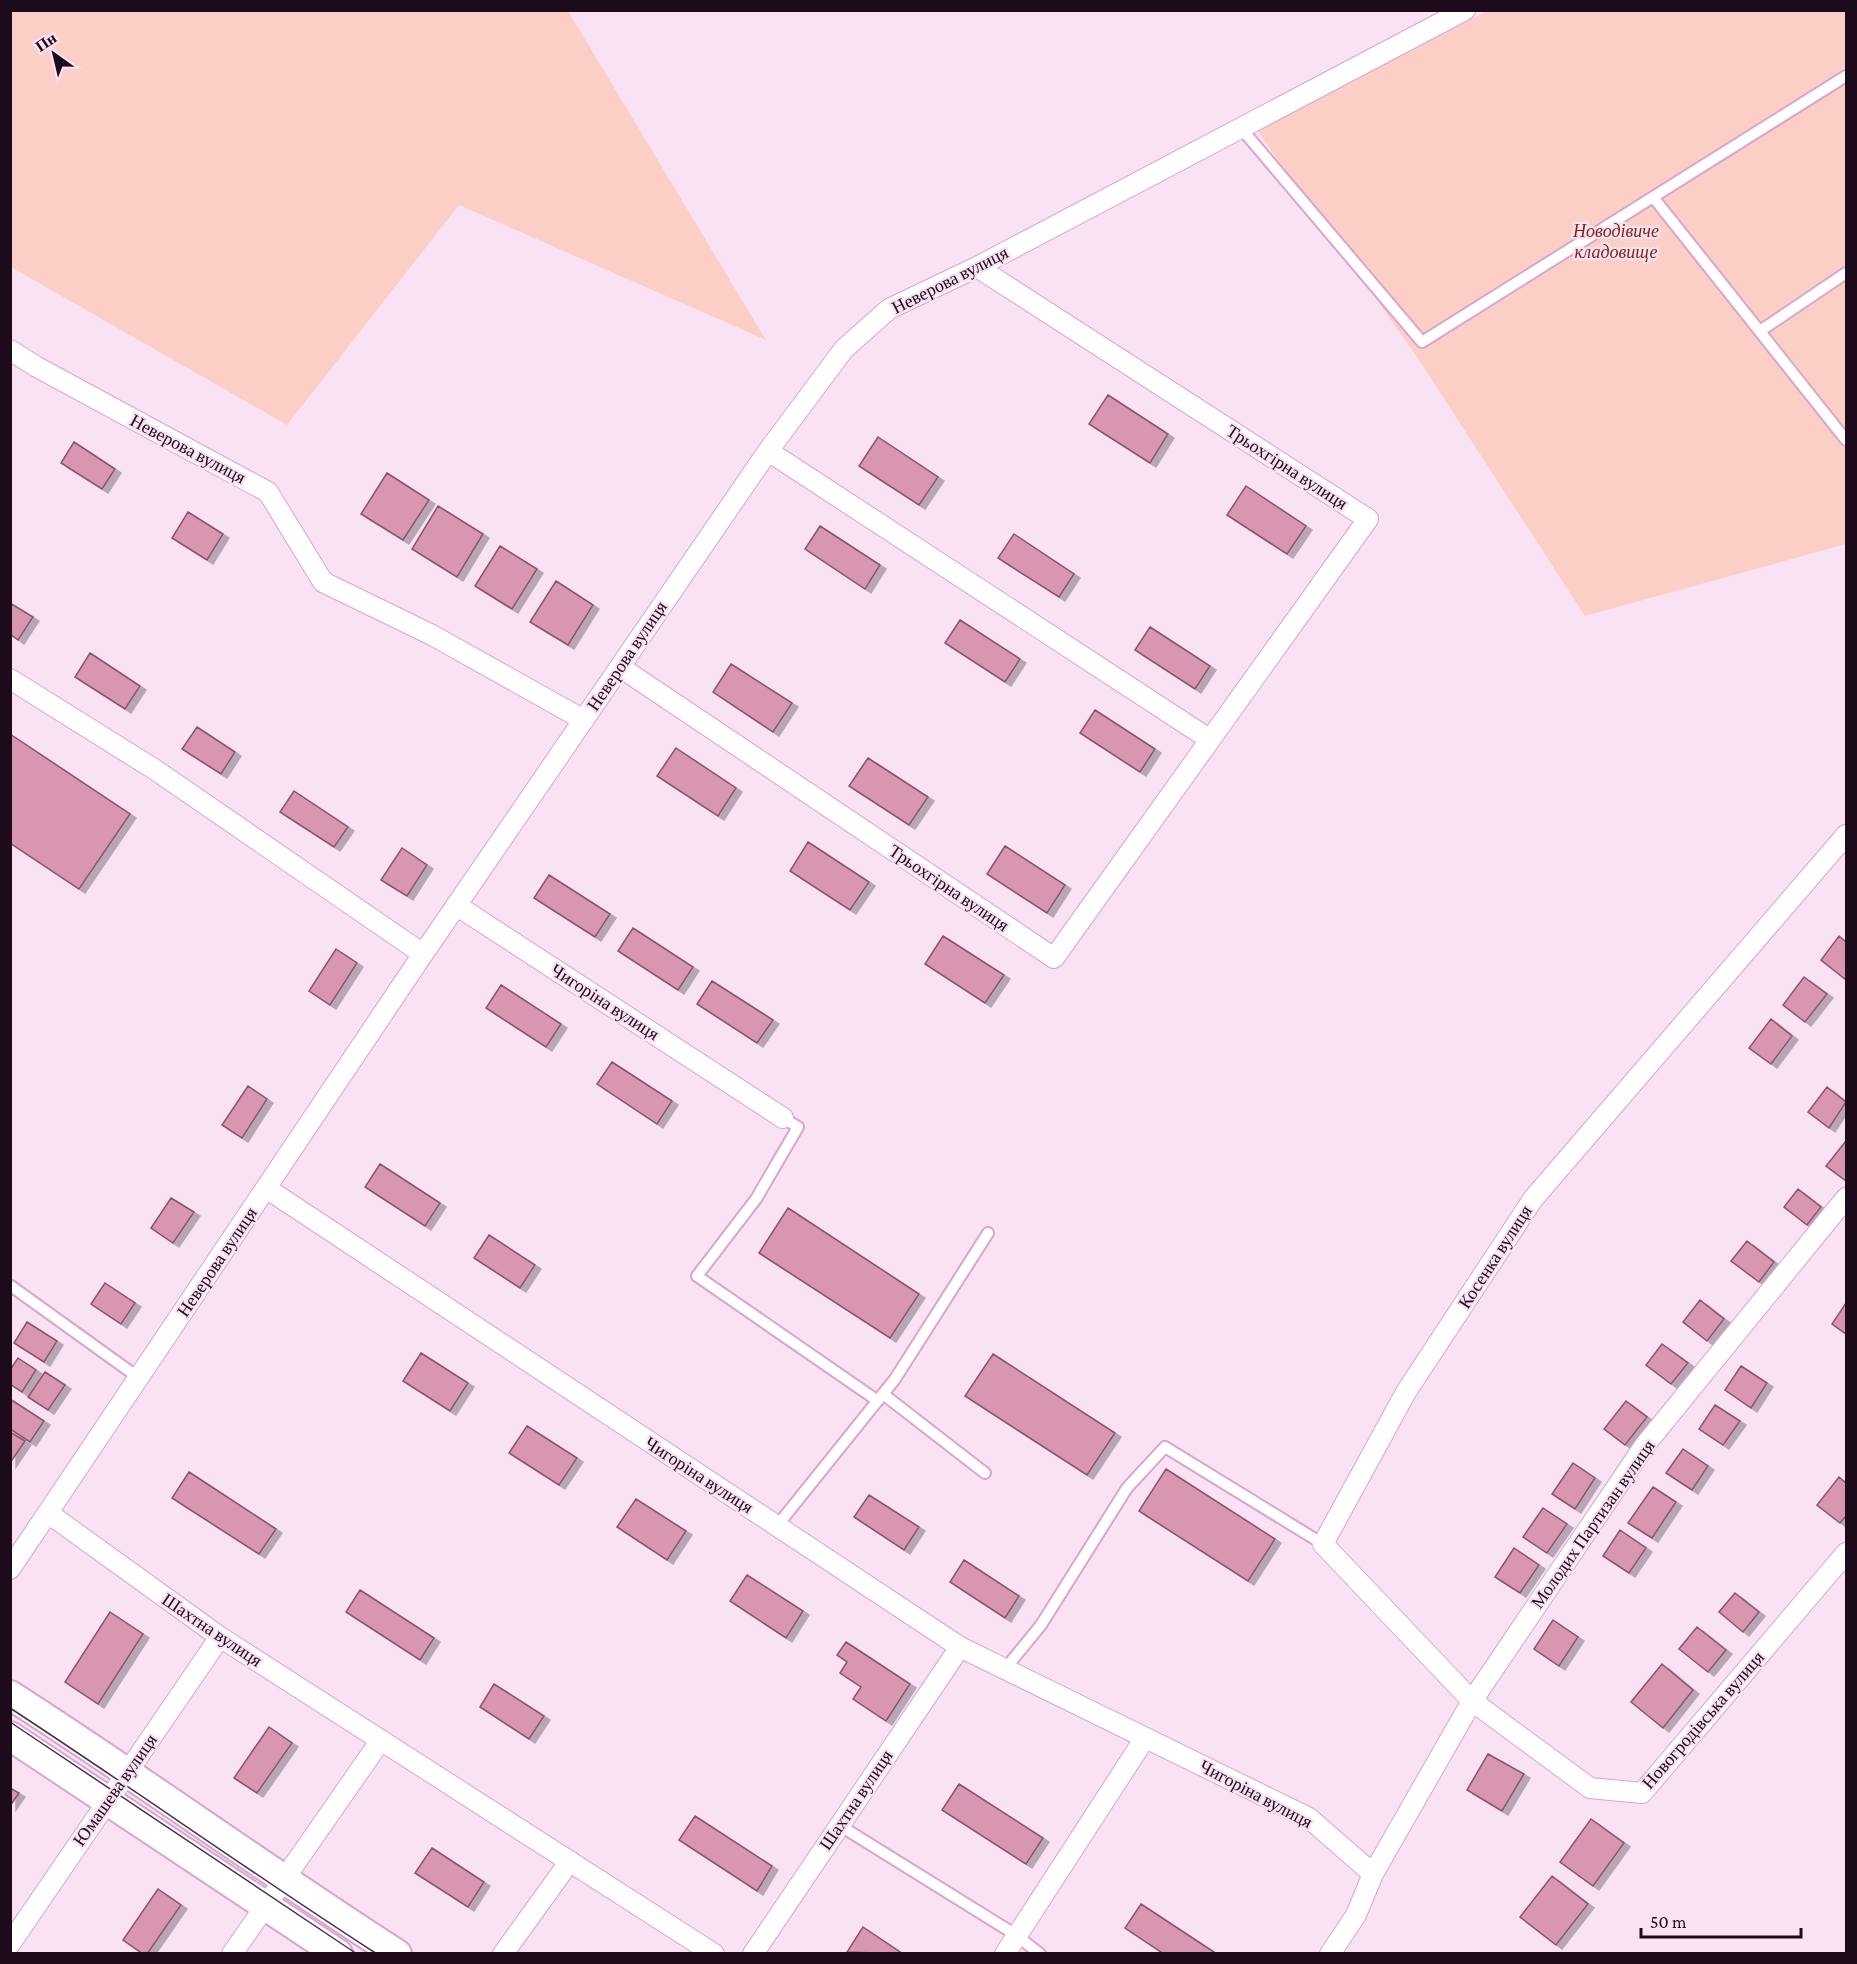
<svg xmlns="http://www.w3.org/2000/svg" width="1857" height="1964" font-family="'Crimson Pro',serif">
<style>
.green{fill:#fbcfc5}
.building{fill:#d896b1;stroke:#8d526c;stroke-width:1.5;filter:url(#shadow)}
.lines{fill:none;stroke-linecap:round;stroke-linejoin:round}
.service-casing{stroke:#daa4d0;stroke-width:14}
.minor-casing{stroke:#daa4d0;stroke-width:22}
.secondary-casing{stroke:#daa4d0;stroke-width:32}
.service{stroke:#fff;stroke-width:10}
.minor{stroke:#fff;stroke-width:20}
.secondary{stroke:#fff;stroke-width:28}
.tram{stroke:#473344;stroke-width:1.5}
.labels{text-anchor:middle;stroke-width:4.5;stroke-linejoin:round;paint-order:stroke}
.park-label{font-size:18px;font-style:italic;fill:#802512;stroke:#f9e2f4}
.street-label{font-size:18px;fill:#1d0a1a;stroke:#f9e2f4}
</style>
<defs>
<filter id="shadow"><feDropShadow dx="6" dy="4" stdDeviation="0" flood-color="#0004"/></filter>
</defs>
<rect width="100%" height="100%" fill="#f9e2f4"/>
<path class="green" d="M11 10 568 11 766 340 459 205 287 425 11 267Z
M1487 11H1846V544L1585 616 1419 360 1257 130Z"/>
<path class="building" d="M1108 395 1168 434 1150 463 1089 424Z
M878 437 938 477 919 505 859 466Z
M74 442 115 469 102 489 61 463Z
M387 473 429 500 403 540 361 514Z
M1246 486 1306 526 1287 554 1227 515Z
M438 506 483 534 457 577 412 549Z
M188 512 223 534 207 560 172 538Z
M820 526 880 565 865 589 805 549Z
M1014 534 1074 574 1059 597 998 558Z
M500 546 537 569 512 609 475 586Z
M556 581 593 605 568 645 530 622Z
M10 603 33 617 18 640 10 634Z
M960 620 1020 659 1005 682 945 643Z
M1150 627 1210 666 1195 689 1135 650Z
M90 653 140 686 125 709 75 677Z
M731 664 792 703 773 732 713 692Z
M1095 710 1155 749 1140 772 1080 733Z
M197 727 235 752 221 774 182 749Z
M10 734 130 814 79 889 10 843Z
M676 748 736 788 718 816 657 776Z
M868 758 928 797 909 825 849 786Z
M294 791 348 827 334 847 280 812Z
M808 842 869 882 850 910 790 871Z
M1005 846 1065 885 1047 913 987 874Z
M402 848 427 865 407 896 381 880Z
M549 875 610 914 595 937 534 898Z
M633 928 693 967 678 990 618 951Z
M943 936 1004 975 985 1003 925 964Z
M1839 936 1846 942V980L1821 960Z
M336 949 357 963 330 1005 309 991Z
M1804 977 1827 994 1805 1022 1783 1005Z
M712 981 773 1020 757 1043 697 1004Z
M501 985 561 1024 546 1047 486 1008Z
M1771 1019 1792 1036 1771 1064 1749 1048Z
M612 1062 672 1101 657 1124 597 1084Z
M248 1086 267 1099 242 1138 222 1125Z
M1827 1087 1846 1102 1829 1128 1808 1112Z
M1846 1141V1181L1826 1166Z
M380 1164 440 1203 425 1226 365 1187Z
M1798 1189 1821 1207 1807 1225 1784 1207Z
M171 1198 194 1212 173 1243 151 1228Z
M788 1208 919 1294 890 1338 759 1253Z
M489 1235 535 1265 520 1288 474 1258Z
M1747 1241 1774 1262 1759 1282 1731 1261Z
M105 1283 135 1303 121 1324 91 1304Z
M1700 1300 1724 1319 1707 1341 1683 1322Z
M1846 1303V1334L1832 1324Z
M27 1322 57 1341 44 1362 14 1343Z
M1662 1344 1688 1363 1671 1384 1646 1365Z
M421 1353 468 1383 450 1411 403 1381Z
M993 1354 1115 1433 1087 1475 965 1396Z
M18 1358 36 1370 22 1392 10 1384V1370Z
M1741 1366 1767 1383 1751 1408 1725 1390Z
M45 1372 65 1385 48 1410 28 1397Z
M10 1399 44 1421 30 1442 10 1429Z
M1626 1401 1647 1417 1625 1445 1604 1429Z
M1715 1405 1740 1421 1723 1445 1699 1429Z
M527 1426 577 1458 559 1485 509 1453Z
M10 1432 25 1441 10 1463Z
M1683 1449 1708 1466 1692 1490 1666 1473Z
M1573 1463 1595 1478 1575 1509 1552 1494Z
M1166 1469 1275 1539 1248 1581 1139 1511Z
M189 1472 276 1529 259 1554 172 1498Z
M1839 1477 1846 1483V1516L1840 1523 1817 1505Z
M1653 1487 1676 1502 1652 1538 1628 1523Z
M869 1495 919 1527 904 1550 854 1517Z
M636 1499 686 1531 667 1560 617 1527Z
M1543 1508 1567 1524 1547 1553 1523 1537Z
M1620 1530 1646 1548 1629 1573 1603 1556Z
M1514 1548 1539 1565 1520 1593 1495 1577Z
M964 1560 1019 1596 1005 1618 950 1582Z
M747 1575 803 1611 786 1638 730 1601Z
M360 1590 434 1638 420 1660 346 1612Z
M1735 1593 1759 1612 1743 1632 1719 1612Z
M110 1612 143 1634 98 1704 65 1682Z
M1553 1620 1578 1637 1559 1666 1534 1649Z
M1697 1627 1726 1650 1708 1672 1679 1649Z
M846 1642 910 1684 886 1721 853 1699 861 1687 840 1673 847 1662 837 1655Z
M1662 1664 1693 1690 1663 1728 1631 1702Z
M494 1684 544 1716 529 1739 480 1707Z
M269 1727 292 1743 257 1793 234 1778Z
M1488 1754 1524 1774 1502 1811 1467 1790Z
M959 1784 1043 1838 1026 1864 942 1810Z
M10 1788 19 1793 10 1806Z
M695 1816 772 1866 757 1891 679 1840Z
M1591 1819 1624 1843 1593 1886 1560 1862Z
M432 1848 484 1882 468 1907 415 1873Z
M1552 1876 1588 1904 1556 1945 1520 1917Z
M158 1889 181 1905 147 1954H143L123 1940Z
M1141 1904 1217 1954H1164L1125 1928Z
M863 1927 903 1954 847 1952Z"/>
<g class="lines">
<g class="service-casing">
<path id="service" d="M1240 127 1422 342 1846 76
M1653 197 1846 440
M1760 331 1846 273
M783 1118 798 1127 756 1199 697 1276 878 1401
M11 1286 139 1378
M883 1394 985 1473
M777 1526 895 1379 988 1233
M1005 1669 1041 1625 1127 1488 1165 1447 1323 1544
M839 1825 1016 1935 1040 1954"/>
</g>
<g class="minor-casing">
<path id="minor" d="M10 350 37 367 268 492 323 582 432 635 584 720
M768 451 1209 739
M620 667 1054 958 1368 519 977 267
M10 679 154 769 423 954
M1846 835 1533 1199 1406 1392 1323 1544 1472 1701 1590 1788 1642 1793 1846 1553
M456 905 783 1118
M266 1188 960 1647 1309 1818 1373 1874
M48 1513 220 1637 714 1954
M10 1569 423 954 768 451 844 349 889 309 977 267 1465 10
M10 1944 220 1637
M232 1954 381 1740
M503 1954 570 1861
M753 1954 960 1647
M1005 1954 1145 1738
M1330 1954 1356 1915 1373 1874 1472 1701 1645 1445 1846 1198"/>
</g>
<g class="secondary-casing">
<path id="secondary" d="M10 1695C141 1779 266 1870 397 1954
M10 1736 338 1954"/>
</g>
<use href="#service" class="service"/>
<use href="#minor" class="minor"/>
<use href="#secondary" class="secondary"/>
<path class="tram" d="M10 1708C134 1789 253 1874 377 1954
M10 1722 357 1954"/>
</g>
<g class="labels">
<g class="park-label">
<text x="1616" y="237">Новодівиче<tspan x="1616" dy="21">кладовище</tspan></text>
</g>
<g class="street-label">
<text transform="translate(950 280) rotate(-27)" y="6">Неверова вулиця</text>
<text transform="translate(188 449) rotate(28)" y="6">Неверова вулиця</text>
<text transform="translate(1287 467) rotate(33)" y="6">Трьохгірна вулиця</text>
<text transform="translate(627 656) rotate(-56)" y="6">Неверова вулиця</text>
<text transform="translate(949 888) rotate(34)" y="6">Трьохгірна вулиця</text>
<text transform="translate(605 1002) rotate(33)" y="6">Чигоріна вулиця</text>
<text transform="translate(1495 1257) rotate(-57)" y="6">Косенка вулиця</text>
<text transform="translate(217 1262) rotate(-56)" y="6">Неверова вулиця</text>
<text transform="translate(699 1475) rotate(33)" y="6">Чигоріна вулиця</text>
<text transform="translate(1593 1524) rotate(-55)" y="6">Молодих Партизан вулиця</text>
<text transform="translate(212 1630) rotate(34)" y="6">Шахтна вулиця</text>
<text transform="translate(1703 1720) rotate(-49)" y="6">Новогродівська вулиця</text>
<text transform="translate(115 1790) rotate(-55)" y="6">Юмашева вулиця</text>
<text transform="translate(1256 1794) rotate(28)" y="6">Чигоріна вулиця</text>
<text transform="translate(856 1800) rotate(-56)" y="6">Шахтна вулиця</text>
</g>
</g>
<rect width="1857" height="1964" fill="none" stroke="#1d0a1a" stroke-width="24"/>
<g transform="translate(54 54) rotate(326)" stroke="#f9e2f4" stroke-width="4.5" paint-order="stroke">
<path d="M0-4.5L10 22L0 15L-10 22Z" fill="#1d0a1a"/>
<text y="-9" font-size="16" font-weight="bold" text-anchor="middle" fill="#1d0a1a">Пн</text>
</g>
<path d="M1641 1928v9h160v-9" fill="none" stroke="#1d0a1a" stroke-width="3"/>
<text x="1650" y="1928" font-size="18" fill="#1d0a1a" stroke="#f9e2f4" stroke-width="4.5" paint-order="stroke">50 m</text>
</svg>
